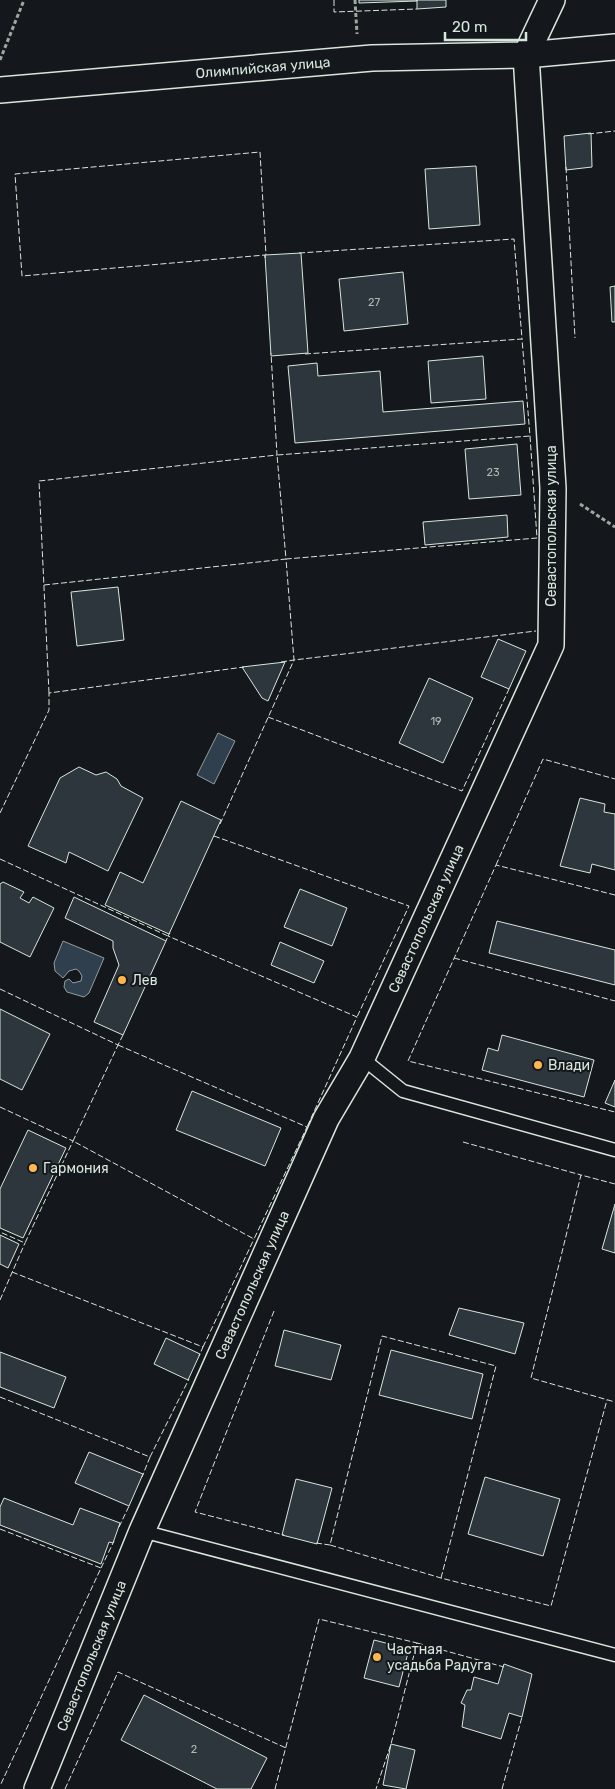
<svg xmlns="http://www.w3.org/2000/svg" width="615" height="1789" font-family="Rubik,sans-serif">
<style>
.water{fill:#2f3f4d;stroke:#939e99}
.building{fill:#2c363c;stroke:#d8e6dc}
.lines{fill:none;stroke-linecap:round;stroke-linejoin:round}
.lane-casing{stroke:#d8e6dc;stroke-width:15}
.street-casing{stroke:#d8e6dc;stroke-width:28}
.path{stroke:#9da8a2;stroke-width:3;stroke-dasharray:4 2.5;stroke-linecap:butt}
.lane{stroke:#14181c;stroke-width:12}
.street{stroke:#14181c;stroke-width:25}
.fence{stroke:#d8e6dc;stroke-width:1;stroke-dasharray:6 2.5;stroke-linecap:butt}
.poi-dot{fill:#ffb74d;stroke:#14181c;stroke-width:2}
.labels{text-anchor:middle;stroke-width:4;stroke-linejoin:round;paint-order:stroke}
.number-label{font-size:11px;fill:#adbab4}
.street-label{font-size:14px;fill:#d8e6dc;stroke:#14181c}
.poi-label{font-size:14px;fill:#d8e6dc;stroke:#14181c;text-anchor:start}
</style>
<rect width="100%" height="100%" fill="#14181c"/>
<path class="water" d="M218 733 235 741 214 784 197 775Z
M63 941 104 958 89 993 84 997 67 992 64 987 65 981 69 979 73 983 81 981 82 976 79 971 76 969 69 971 63 978 55 971 54 963Z"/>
<path class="building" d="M359 0H417V1L359 3Z
M446 0V7L417 9V0Z
M591 133 592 167 566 170 564 136Z
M476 166 480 225 429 229 425 169Z
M301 253 308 353 271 356 265 255Z
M403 272 408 324 344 331 339 279Z
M615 286V322H612L610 287Z
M483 356 486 399 431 403 428 361Z
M317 363 318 376 380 371 383 412 523 401 525 424 295 443 288 366Z
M517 444 521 495 469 499 465 449Z
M507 515 508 537 425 545 423 522Z
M118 587 124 640 77 646 71 592Z
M498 639 526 651 509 689 481 677Z
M285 662 268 701 262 698 242 667Z
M429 678 473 698 443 763 399 743Z
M79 767 96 775 106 772 117 779 121 786 143 798 108 871 69 852 66 863 28 846 60 778Z
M580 798 605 804 604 812 615 814V870L592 864 590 873 560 866Z
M181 801 221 820 169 934 105 905 120 872 143 883Z
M3 882 24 892 20 898 29 903 33 897 54 908 30 957 0 942V884Z
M300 889 347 908 332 946 284 927Z
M74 897 166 941 123 1035 94 1022 119 965 113 948V941L65 918Z
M497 921 615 950V985L489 953Z
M280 942 324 961 314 983 271 965Z
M0 1009 50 1034 22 1090 0 1079Z
M502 1035 594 1060 584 1097 482 1070 488 1048 498 1051Z
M615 1080V1107L605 1103Z
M192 1091 281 1128 265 1166 176 1130Z
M28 1130 66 1148 23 1238 0 1228V1189Z
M615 1204V1253L602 1249Z
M0 1235 19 1244 8 1268 0 1264Z
M459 1308 524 1323 515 1354 449 1335Z
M284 1330 341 1345 331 1380 275 1366Z
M166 1338 200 1354 188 1380 154 1364Z
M391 1350 483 1374 472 1419 379 1395Z
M0 1352 66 1377 54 1408 0 1387Z
M89 1452 143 1474 129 1506 75 1483Z
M485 1477 560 1499 543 1556 468 1534Z
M296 1479 332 1488 317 1544 282 1535Z
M4 1498 73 1525 80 1508 120 1523 113 1543 109 1542 101 1564 0 1525V1507Z
M374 1640 409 1649 399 1687 364 1678Z
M504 1664 532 1674 522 1717 509 1713 501 1739 462 1727 465 1705 461 1703 467 1690H471L474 1677 498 1684Z
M144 1695 267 1758 251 1789H217L121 1740Z
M391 1744 415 1750 406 1789 383 1785Z"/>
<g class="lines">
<g class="lane-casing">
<path id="lane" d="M362 1058 403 1091 615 1150
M142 1531 615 1655"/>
</g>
<g class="street-casing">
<g id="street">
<path id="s1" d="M0 90 372 58 526 55 615 47"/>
<path id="s2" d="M37 1789 142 1531 326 1119 362 1058 551 645 553 488 526 55 552 0"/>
</g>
</g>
<path class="path" d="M355 0 357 34
M0 60 24 0
M580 504 615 527"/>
<use href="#lane" class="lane"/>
<use href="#street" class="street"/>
<path class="fence" d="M334 0V12L417 9
M588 134 615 131
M566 167 575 338
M299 253 514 239 522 339
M265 258V255L22 276 15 174 260 152 266 255
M305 354 522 339 530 436
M530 436 537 538 286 559 277 455Z
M44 585 286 559 294 660 536 631
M49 693 39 481 277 455 271 353
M268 717 462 791 509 689
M0 813 49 710V693L244 667
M220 824 294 660 281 662
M214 836 409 906 357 1017
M0 859 168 936 166 941
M496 865 543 759 615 779
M615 895 496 865 408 1061 615 1112
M170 933 168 936 357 1017 307 1127
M454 958 615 1001
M0 989 118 1045 123 1035
M118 1045 307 1127 254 1239 73 1141Z
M0 1107 73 1141 25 1243 0 1232
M463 1142 581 1175
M615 1184 581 1175 531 1378 615 1402
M12 1272 203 1347 199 1356
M0 1300 25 1243
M274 1311 195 1512 284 1535
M203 1347 254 1239
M0 1397 150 1457 142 1477
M150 1457 189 1379
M119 1527 130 1504
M0 1529 101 1568 0 1786
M316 1543 330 1545
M101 1568 114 1541
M441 1578 496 1366 382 1336 330 1545 441 1578 551 1606 607 1400
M417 1643 504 1667
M65 1789 118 1672 286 1748
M275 1789 319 1619 417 1643 391 1744 376 1789
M502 1789 522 1717"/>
</g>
<g class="poi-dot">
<circle cx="122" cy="980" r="5"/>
<circle cx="538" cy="1065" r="5"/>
<circle cx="33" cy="1168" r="5"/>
<circle cx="377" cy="1657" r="5"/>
</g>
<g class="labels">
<g class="number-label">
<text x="374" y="306">27</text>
<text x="493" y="476">23</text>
<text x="436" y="725">19</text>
<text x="194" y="1753">2</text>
</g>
<g class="street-label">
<text dy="5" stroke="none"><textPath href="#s1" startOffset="264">Олимпийская улица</textPath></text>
<text transform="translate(551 526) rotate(-90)" y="5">Севастопольская улица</text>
<text dy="5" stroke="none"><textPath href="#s2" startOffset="954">Севастопольская улица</textPath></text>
<text dy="5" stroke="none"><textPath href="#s2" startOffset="548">Севастопольская улица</textPath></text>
<text dy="5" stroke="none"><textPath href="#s2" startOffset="144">Севастопольская улица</textPath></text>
</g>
<g class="poi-label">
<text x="132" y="985">Лев</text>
<text x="548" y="1070">Влади</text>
<text x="43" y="1173">Гармония</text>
<text x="387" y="1654">Частная<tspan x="387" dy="16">усадьба Радуга</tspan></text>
</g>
</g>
<path d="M445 32v8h81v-8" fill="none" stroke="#d8e6dc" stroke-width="2.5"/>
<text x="452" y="32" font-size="15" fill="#d8e6dc" stroke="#14181c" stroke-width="4" paint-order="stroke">20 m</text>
</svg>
